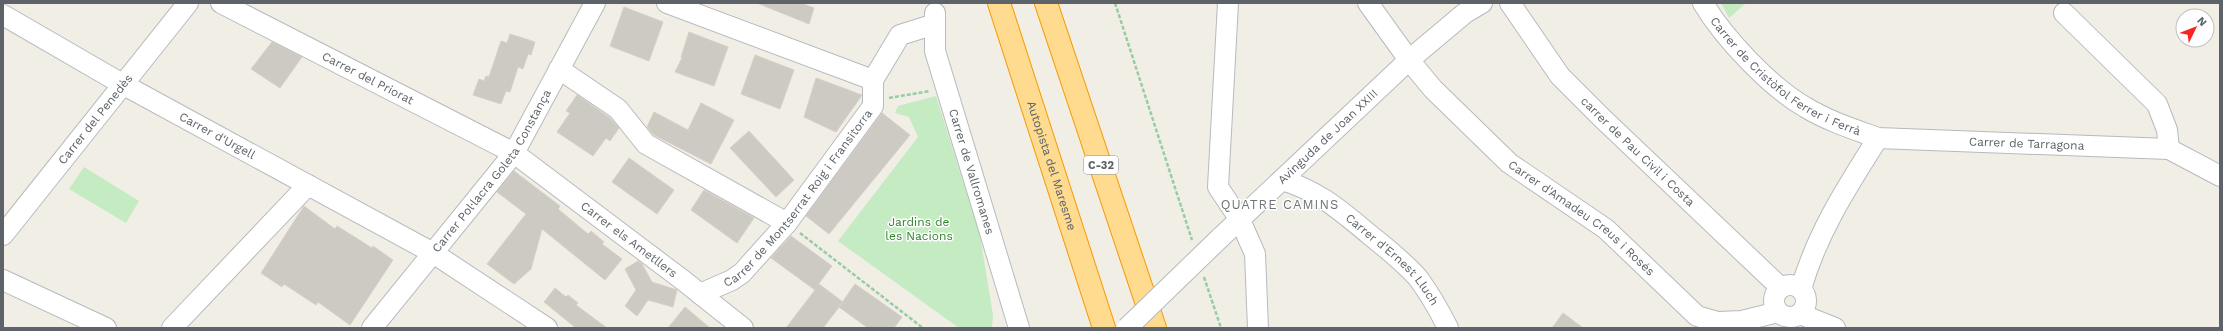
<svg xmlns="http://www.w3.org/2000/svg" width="2223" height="331" font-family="'Work Sans',sans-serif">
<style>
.green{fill:#c4ebc1}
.building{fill:#cdc9c3;stroke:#d7d0c4}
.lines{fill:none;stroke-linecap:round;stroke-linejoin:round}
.minor-casing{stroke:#b6babe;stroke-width:22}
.highway-casing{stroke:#f89900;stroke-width:24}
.path{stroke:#98cda4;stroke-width:2.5;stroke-dasharray:4 2;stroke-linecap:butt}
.minor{stroke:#fff;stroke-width:20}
.highway{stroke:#ffdb90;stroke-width:22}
.minor-bridge-casing{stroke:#b6babe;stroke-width:22;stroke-linecap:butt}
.minor-bridge{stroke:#fff;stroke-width:20}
.labels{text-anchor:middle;stroke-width:3;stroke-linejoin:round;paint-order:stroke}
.shield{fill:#fff;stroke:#8e9295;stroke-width:1}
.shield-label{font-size:11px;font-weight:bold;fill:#5d6368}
.street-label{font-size:12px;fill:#5d6368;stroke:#fff}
.park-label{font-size:12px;fill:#2d812a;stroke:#fff}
.neighbourhood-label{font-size:13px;letter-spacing:1px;fill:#6e757a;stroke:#fff}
</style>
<rect width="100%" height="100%" fill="#f1eee6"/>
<path class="green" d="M1721 3H1746L1729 18Z
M936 96 980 236 993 315 992 328H959L838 241 918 137 909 117 895 113 898 106Z
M84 167 139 201 126 223 69 189Z"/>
<path class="building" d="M757 3H801L814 8 809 24Z
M624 7 663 22 649 61 610 46Z
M689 32 728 47 714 86 675 72 682 58 681 57Z
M510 34 535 42 531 55 528 54 523 69 518 67 510 92 506 91 501 104 473 95 479 79 484 81 486 76 489 77 501 41 507 43Z
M272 42 302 57 280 88 251 69Z
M755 55 794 70 780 109 741 94Z
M816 78 862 95 836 132 804 117Z
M577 95 610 118 619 128 610 141 606 138 593 156 557 132 570 113 566 111Z
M701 103 734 120 711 164 654 135 647 127 654 112 688 130Z
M882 113 910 135 829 234 806 216Z
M749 131 794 180 776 197 730 148Z
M629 158 674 190 657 214 612 182Z
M514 171 560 206 558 209 588 234 591 231 604 242 602 244 622 259 605 280 542 229 531 269 514 284 487 264 526 214 497 192Z
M704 190 754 218 737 243 691 210Z
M304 206 335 229 337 226 372 248 373 246 393 260 350 325 318 302 316 305 284 284 282 287 261 273Z
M791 236 832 266 817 286 819 284 843 302 823 328H786L815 290 771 258Z
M638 261 642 264 652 282 677 290 673 307 648 300 637 316 625 306 636 290 625 269Z
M855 284 902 317 894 328H868L839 307Z
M555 288 566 297 568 295 578 303 576 305 607 328H576L544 302Z
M685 307 710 328H668Z
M1563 313 1583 328H1552Z"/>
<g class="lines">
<g class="minor-casing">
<g id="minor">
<path id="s1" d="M221 3 514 153 684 281 743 328"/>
<path d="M667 3 873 80"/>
<path d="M1228 3 1218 187 1240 220 1255 254 1258 328"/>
<path id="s2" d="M1368 3 1409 60 1433 89 1509 163 1606 229 1697 316 1718 322 1742 321 1778 312"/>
<path id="s3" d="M1510 3 1560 76 1602 118 1781 288"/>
<path id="s4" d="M1703 3C1724 38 1770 87 1805 107 1828 121 1853 129 1878 138L2169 149 2167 130 2157 104 2064 13"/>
<path id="s5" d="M935 13V51L1019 328"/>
<path id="s6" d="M3 15 124 85 433 253 547 328"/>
<path d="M559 69 618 109 646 144 787 223"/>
<path d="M2169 149 2220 176"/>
<path id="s7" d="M1282 180C1319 191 1341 211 1370 235 1386 248 1404 262 1418 278 1430 294 1439 310 1448 328"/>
<path id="s8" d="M3 235 188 3"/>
<path id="s9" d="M1220 238 1409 60 1465 13 1482 3"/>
<path d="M3 280 106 328"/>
<circle cx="1790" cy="301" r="16"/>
<path d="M1801 289C1817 233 1847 187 1878 138"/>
<path id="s10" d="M700 294 732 280 742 273 787 223 873 106V80L900 35 935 24"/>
<path d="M1800 314 1835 328"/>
<path d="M172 328 308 185"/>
<path id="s11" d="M372 328 514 153 595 3"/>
</g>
</g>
<g class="highway-casing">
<g id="highway">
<path id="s12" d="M999 3 1104 328"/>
<path d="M1046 3 1155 328"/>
</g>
</g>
<path class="path" d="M1115 3 1192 240
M889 98 930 91
M800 233 923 328
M1204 277 1221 328"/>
<use href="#minor" class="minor"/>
<use href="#highway" class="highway"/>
<g class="minor-bridge-casing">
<path id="minor-bridge" d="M1127 328 1220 238"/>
</g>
<use href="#minor-bridge" class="minor-bridge"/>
</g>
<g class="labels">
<rect class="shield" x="1084" y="156" width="34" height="18" rx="3"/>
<g class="shield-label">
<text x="1101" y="169">C-32</text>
</g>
<g class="street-label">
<text dy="4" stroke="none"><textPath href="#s4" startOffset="113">Carrer de Cristòfol Ferrer i Ferrà</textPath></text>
<text dy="4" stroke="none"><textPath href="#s1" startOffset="165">Carrer del Priorat</textPath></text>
<text dy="4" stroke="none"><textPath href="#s8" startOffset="148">Carrer del Penedès</textPath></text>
<text dy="4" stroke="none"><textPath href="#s6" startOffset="246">Carrer d'Urgell</textPath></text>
<text dy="4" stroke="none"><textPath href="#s9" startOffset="148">Avinguda de Joan XXIII</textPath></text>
<text dy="4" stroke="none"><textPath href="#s4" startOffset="375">Carrer de Tarragona</textPath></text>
<text dy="4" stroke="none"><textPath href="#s3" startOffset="197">carrer de Pau Civil i Costa</textPath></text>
<text dy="4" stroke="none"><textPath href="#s12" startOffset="171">Autopista del Maresme</textPath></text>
<text dy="4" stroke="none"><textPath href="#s11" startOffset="198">Carrer Pol·lacra Goleta Constança</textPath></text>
<text dy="4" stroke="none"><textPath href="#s5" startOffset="164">Carrer de Vallromanes</textPath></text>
<text dy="4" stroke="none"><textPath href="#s10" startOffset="140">Carrer de Montserrat Roig i Fransitorra</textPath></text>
<text dy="4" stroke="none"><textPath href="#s2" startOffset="305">Carrer d'Amadeu Creus i Rosés</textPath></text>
<text dy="4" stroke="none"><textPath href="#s1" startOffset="473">Carrer els Ametllers</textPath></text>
<text dy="4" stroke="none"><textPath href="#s7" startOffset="138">Carrer d'Ernest Lluch</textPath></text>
</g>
<g class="park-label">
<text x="919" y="226">Jardins de<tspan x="919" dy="14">les Nacions</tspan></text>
</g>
<g class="neighbourhood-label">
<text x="1280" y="209">QUATRE CAMINS</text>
</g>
</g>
<rect width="2223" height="331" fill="none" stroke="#5d6368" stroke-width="8"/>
<g transform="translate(2195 28) rotate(47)"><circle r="19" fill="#ffffff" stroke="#bec1c3"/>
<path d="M0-3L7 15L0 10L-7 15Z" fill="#fb2422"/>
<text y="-6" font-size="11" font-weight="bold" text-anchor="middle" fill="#5d6368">N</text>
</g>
</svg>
